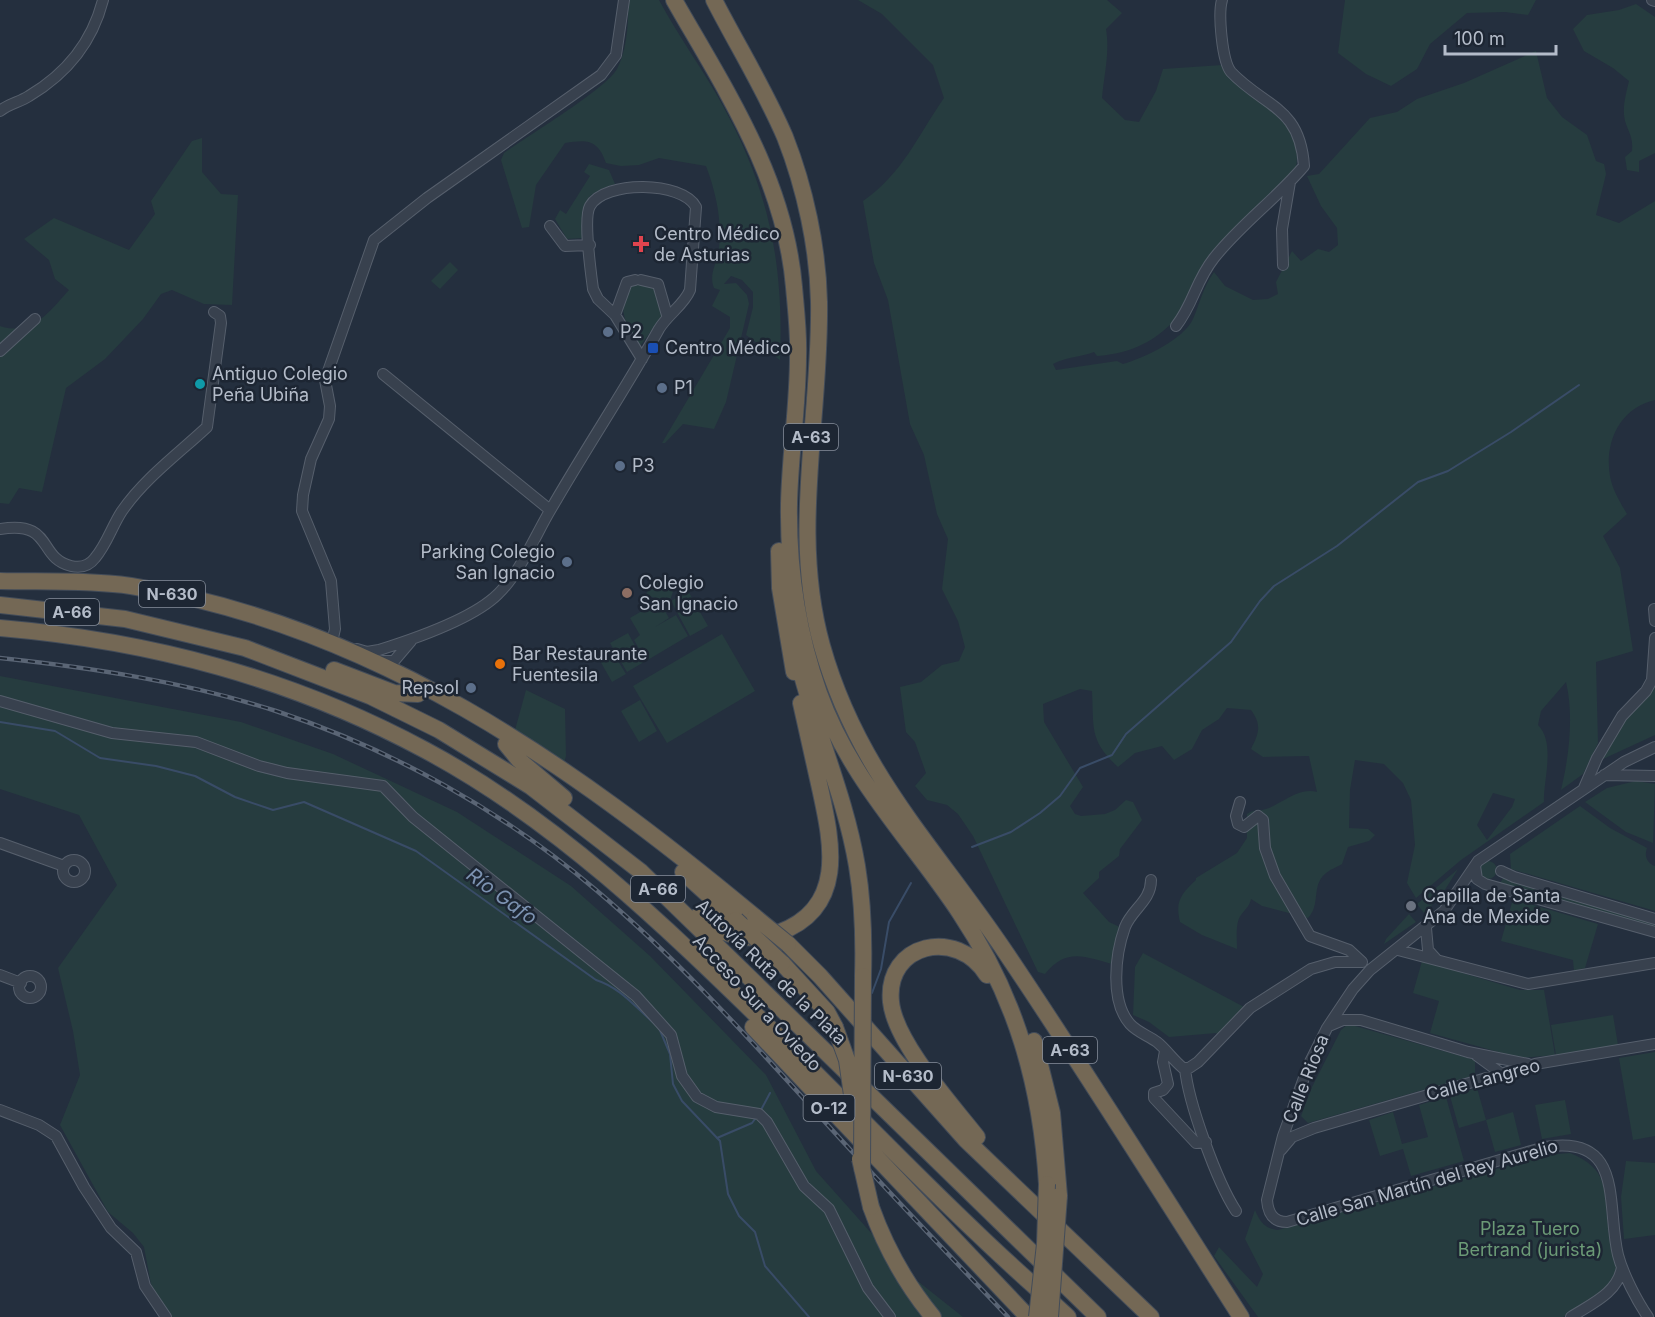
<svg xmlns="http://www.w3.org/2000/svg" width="1655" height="1317" font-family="Inter,sans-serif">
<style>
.green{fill:#263c3f;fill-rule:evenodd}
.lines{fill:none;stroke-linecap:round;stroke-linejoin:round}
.stream{stroke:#394c67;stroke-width:2}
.minor-casing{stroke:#565f6c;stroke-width:12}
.highway-casing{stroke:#434c59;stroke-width:18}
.minor{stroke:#38414e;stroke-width:10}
.highway{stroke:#746855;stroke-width:16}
.rail-casing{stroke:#5a6575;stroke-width:4.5}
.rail{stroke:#1d2633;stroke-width:2;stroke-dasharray:7;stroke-linecap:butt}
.highway-bridge-casing{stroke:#434c59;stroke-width:18;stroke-linecap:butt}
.highway-bridge{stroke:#746855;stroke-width:16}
.health-dot{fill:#e0444e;stroke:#1d2633;stroke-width:2}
.service-dot{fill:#5c6f8a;stroke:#1d2633;stroke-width:2}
.transit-dot{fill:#1a4fb4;stroke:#1d2633;stroke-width:2}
.culture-dot{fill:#0f9aa8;stroke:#1d2633;stroke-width:2}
.education-dot{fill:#8d6e63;stroke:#1d2633;stroke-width:2}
.food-dot{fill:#e8710a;stroke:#1d2633;stroke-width:2}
.worship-dot{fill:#6b7280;stroke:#1d2633;stroke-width:2}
.labels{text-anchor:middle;stroke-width:5;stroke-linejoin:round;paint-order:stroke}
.shield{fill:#1d2633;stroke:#878f9c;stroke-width:1.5}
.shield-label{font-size:16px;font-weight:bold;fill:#b4bcc9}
.poi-label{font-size:18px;fill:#b4bcc9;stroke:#1d2633;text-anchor:start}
.street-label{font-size:18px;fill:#b4bcc9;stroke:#1d2633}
.park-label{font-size:18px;fill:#6b9a76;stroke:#1d2633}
.water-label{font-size:20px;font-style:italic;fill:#7c92b1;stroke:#1d2633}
</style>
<rect width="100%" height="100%" fill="#242f3e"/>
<path class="green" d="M628 0H659C678 36 703 69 723 106 769 190 784 264 780 360L746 335 753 307V292L742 280 731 276 724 284 736 283 747 295 749 304 726 402 714 429 683 424 665 443H662L730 328V317L712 306 720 290 714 288C708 273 718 263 719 248 722 219 716 193 706 166L659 158 639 165 621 166 606 163C598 140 588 139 565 143L536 185 529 227 522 228 501 160 504 153C526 137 606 89 617 69 627 51 629 20 628 0Z
M858 0H1107L1122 13 1106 29C1110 53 1104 74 1102 98L1125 120 1139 122 1156 91 1163 69 1222 65C1248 100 1305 117 1296 168 1279 185 1260 202 1245 220 1197 276 1185 350 1097 356L1094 352C1081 357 1065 357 1053 364L1056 370 1117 361 1123 364C1144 358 1184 339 1193 319 1200 303 1203 287 1214 272L1225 286 1253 300 1268 299 1278 294 1276 282 1292 251 1301 261 1318 249 1329 252 1338 245 1337 228 1321 206 1307 176 1319 174 1370 118 1397 112 1417 99 1464 83 1536 51 1547 98 1562 117 1587 135 1596 161 1604 164 1606 174 1596 215 1619 223 1655 201V400C1620 408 1604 442 1610 476 1612 489 1620 502 1627 514L1603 536 1620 568 1633 651 1596 662 1598 743 1583 774 1561 790C1569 757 1574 715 1566 682L1541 711 1538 725C1556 743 1543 781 1544 802L1461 860 1416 898 1407 883 1415 845 1411 800 1403 783 1384 764 1355 760 1350 790 1349 828 1368 829 1375 835 1369 841 1348 847 1342 864C1337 867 1329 870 1325 874 1311 886 1321 905 1308 918L1262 906 1251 899C1249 907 1246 908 1241 915 1235 923 1237 939 1237 949L1202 935 1180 922C1175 901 1181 894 1196 880V878L1237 853 1247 838V814C1254 809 1258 812 1266 809 1282 804 1298 787 1317 792L1309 756 1263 757 1251 749C1259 733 1262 725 1251 710L1227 708 1219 719 1202 730 1192 749 1174 760 1162 746 1135 753 1118 767C1089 740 1094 729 1092 691L1080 689 1043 704 1044 722 1083 787 1070 806 1075 814 1081 816 1105 814 1115 810 1126 800 1133 802 1142 820 1120 849 1119 856 1099 872V878L1083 893 1109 922 1122 928 1115 965C1085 957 1067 947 1045 974L1038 972 973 836 958 814 947 805 927 800 915 786 926 773 915 742 906 732 900 687 921 682 942 665 959 661 965 647 958 621 942 589 948 539 937 514 924 455 910 424 888 300 874 263 863 201C903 173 917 137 944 98L933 65 882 14ZM1493 793 1515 799 1512 807 1487 840 1477 825Z
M1345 0H1536L1528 15 1505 12 1467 13 1430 44 1417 69 1391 86 1366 74 1338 53Z
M1636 4 1655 17V153L1639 161V172L1627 170 1625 157 1632 151C1633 138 1630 135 1626 124 1621 110 1626 94 1629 81L1613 68 1584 51 1573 29 1587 15 1619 10Z
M202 138V172L221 194 238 195 232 305 204 304 172 290 161 294 143 319 105 359 66 388 42 492 19 488 9 504 0 503V326C32 337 50 311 69 290L55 279 49 260 24 239 54 218 129 250 155 214 151 201 192 141Z
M589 164 609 170 615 184C573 198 589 205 584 238L567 239 555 219 560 210 566 214 590 176 584 172Z
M450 262 458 270 440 289 431 281Z
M633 283 654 285 662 312 661 317 641 345 637 343C624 322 616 306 633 283Z
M651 581 674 589 669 603 646 595Z
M688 591 708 626 690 636 671 601Z
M659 601 669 618 655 627 676 615 688 636 646 661 634 640 640 635 630 618Z
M628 633 644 662 627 672 610 643Z
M722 634 755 691 667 743 633 686Z
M612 651 626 674 612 682 599 659Z
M1655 675V735L1603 759 1601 754Z
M0 676 241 722 333 754 457 812 571 886 650 956 766 1075 816 1171 905 1271 963 1317H169L151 1284 144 1247 133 1233 108 1212 60 1125 80 1075 73 1031 58 968 117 885 79 815 0 789Z
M526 690 565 709 566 756 564 763 515 730Z
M640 700 657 731 639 742 621 711Z
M1636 781 1655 784 1653 843 1626 832 1585 802 1607 788Z
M1580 806 1610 828 1647 848C1644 856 1647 863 1655 866V911L1511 869 1510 854Z
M1479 870a9 9 0 1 1 18 0a9 9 0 1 1-18 0Z
M1458 869 1441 896 1424 913 1417 904Z
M1504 877 1655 923V928L1500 883Z
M1513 899 1598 924 1585 968 1574 971 1573 960 1501 941Z
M1409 914 1416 922 1384 944 1386 939Z
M1143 953 1244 1007 1218 1035 1216 1033 1169 1037 1149 1022 1133 1015 1135 967Z
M1422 961 1520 990H1544L1555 1055 1520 1058 1430 1033 1439 1001 1413 993Z
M1613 1015 1618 1045 1556 1055 1551 1025Z
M1348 1024 1475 1060V1075L1308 1123 1301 1116 1312 1087 1341 1030Z
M1655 1052V1136L1633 1140 1619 1058Z
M1477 1088 1486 1120 1513 1112 1521 1145 1495 1152 1486 1120 1459 1128 1450 1096Z
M1446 1097 1464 1161 1411 1176 1403 1149 1380 1156 1369 1120 1393 1112 1402 1144 1428 1137 1419 1105Z
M1565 1100 1571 1134 1542 1139 1535 1105Z
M1570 1153C1609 1169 1604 1189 1608 1226 1609 1242 1613 1258 1618 1273L1611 1285 1563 1317H1258L1214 1256 1219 1247 1257 1287 1263 1274 1245 1239 1255 1210C1260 1222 1265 1229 1278 1230L1547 1155Z
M1626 1161 1655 1163V1235L1624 1239 1621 1197Z"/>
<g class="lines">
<path class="stream" d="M0 722 55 731 100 758 156 766 195 776 235 797 273 810 304 802 416 851 596 980C621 988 635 1007 655 1024
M972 847 1011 832 1040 813 1060 796 1080 768 1112 755 1126 734 1231 642 1260 601 1274 586 1337 546 1418 482 1448 471 1511 432 1579 385
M872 993 881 969 889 922 911 883
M659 1028 670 1054 673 1084 682 1101 720 1141 728 1194 739 1216 755 1232 765 1266 809 1317
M762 1108 770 1093
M717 1138 752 1123 755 1119"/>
<g class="minor-casing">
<path id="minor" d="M1652 0 1655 1
M0 111C8 104 20 102 29 96 66 74 92 43 103 0
M550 226 565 246 590 245
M1283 265 1282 229 1290 182
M641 280 658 284 667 315
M615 315 627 282 635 280
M1176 326C1194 303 1195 282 1214 258 1241 224 1276 199 1304 166 1300 106 1264 107 1231 72 1222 61 1218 14 1222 0
M0 351 35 319
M383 374 550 510
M0 529C54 520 37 558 71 566 80 568 89 566 95 558 107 544 112 526 122 511 145 478 178 454 207 427L221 323 220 316 214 312
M1654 609 1655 621
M332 642 335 629 331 581 302 511 303 495 311 459 329 419 330 406 325 380 374 240 427 198 601 75 616 55 624 0
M357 649 367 652 379 650C414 639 473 619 498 594 520 573 536 534 551 509 586 448 625 390 659 329 668 314 684 305 690 290L696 207C682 181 605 180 590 206 583 218 591 273 593 289L598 299 615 315 642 359
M379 661H394L411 641
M0 701 112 733 196 742 259 766 287 773 383 786 413 817 636 996 671 1035 682 1076 697 1097 716 1107 759 1114 767 1122 804 1186 829 1209 868 1288 890 1317
M1604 775 1655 776
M1584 788 1597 758 1622 716 1646 691 1652 680 1655 638
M1240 802 1236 816 1238 824 1244 827 1258 816 1263 820 1265 848 1275 876 1310 936 1349 950 1362 962
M0 843 64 866
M63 871a11 11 0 1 1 22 0a11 11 0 1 1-22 0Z
M1475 866 1477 879 1485 884 1655 932
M1501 871 1514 877 1655 919
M1151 880C1151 901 1132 909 1125 927 1115 955 1110 1001 1130 1024 1137 1032 1149 1036 1157 1042 1166 1049 1173 1060 1183 1068H1189L1198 1062 1250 1008 1311 969 1335 962H1361
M1426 928 1428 950 1437 960
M1398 950 1528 984 1655 963
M0 975 21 983
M19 987a11 11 0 1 1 22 0a11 11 0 1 1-22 0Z
M1329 1026 1343 1020H1361L1468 1052 1528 1064
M1165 1051 1163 1062 1168 1084 1163 1090 1154 1093V1098L1196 1143 1206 1142
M1476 1055 1502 1074
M1185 1068C1188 1102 1217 1182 1236 1211
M0 1110 39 1125 56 1136 84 1187 111 1228 136 1252 145 1286 166 1317
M1281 1150 1292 1137 1314 1128 1535 1064 1655 1044
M1571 1317C1591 1304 1618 1293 1622 1267
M1648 1317C1637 1301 1623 1274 1618 1255 1606 1205 1625 1134 1545 1147L1287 1222C1273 1222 1268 1213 1267 1200L1283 1136 1309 1064 1327 1028 1353 989 1370 970 1444 911 1478 861 1624 762 1655 747"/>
</g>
<g class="highway-casing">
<path id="highway" d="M674 0C726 91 785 179 794 287 796 310 799 334 798 357 798 406 790 455 789 504 788 568 798 633 819 693 850 780 911 839 960 913 1016 997 1041 1085 1047 1184
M714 0C737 45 765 90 785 137 805 188 818 248 819 302 821 418 790 532 822 646 858 774 935 847 1006 953 1087 1073 1163 1195 1241 1317
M779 551 780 588 794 672
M0 581C43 582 88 580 131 586 373 625 571 764 755 917
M0 605 125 619 245 648 370 696 439 730 530 786 640 871 1098 1317
M0 628C151 641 291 678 425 750 562 823 675 936 785 1043 851 1108 914 1174 981 1237 1009 1264 1039 1290 1068 1317
M798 660C815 730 845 795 857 866 863 902 864 939 863 976
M334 670 394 693 418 694
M506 744 519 760 564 798
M683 872 736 920
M697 917C719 934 750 944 778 933 847 908 832 843 820 788 814 760 807 731 801 703
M788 944 820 976 966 1140 1151 1317
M782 963 827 1012 835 1027
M753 1027 1028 1317
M1034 1041 1052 1113 1059 1196
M977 1137C951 1104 895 1042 891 1002 885 943 957 927 987 975
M871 1207C886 1249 905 1283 933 1317"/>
</g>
<use href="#minor" class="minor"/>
<use href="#highway" class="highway"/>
<g class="rail-casing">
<path id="rail" d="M0 658C94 668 186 682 276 711 391 749 503 811 596 890 692 971 773 1066 858 1158 907 1212 958 1264 1008 1317"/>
</g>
<use href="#rail" class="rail"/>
<g class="highway-bridge-casing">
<path id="highway-bridge" d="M755 917 788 944
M736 920 782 963
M835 1027 847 1060 852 1095
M860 1159 871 1207
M862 1169 863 976
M1037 1317 1045 1244 1047 1184
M1050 1317 1059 1196"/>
</g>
<use href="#highway-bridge" class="highway-bridge"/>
</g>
<path class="health-dot" d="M638 235h6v6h6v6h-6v6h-6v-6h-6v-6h6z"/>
<g class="service-dot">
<circle cx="608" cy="332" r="6"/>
<circle cx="662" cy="388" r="6"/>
<circle cx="620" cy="466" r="6"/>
<circle cx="567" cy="562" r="6"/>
<circle cx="471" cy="688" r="6"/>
</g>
<rect class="transit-dot" x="647" y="342" width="12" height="12" rx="3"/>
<circle class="culture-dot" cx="200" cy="384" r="6"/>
<circle class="education-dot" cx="627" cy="593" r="6"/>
<circle class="food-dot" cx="500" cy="664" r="6"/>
<circle class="worship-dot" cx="1411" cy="906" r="6"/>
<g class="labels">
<g class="shield">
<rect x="784" y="424" width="54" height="26" rx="4.5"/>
<rect x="139" y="581" width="66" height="26" rx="4.5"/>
<rect x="45" y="599" width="54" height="26" rx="4.5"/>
<rect x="631" y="876" width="54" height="26" rx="4.5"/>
<rect x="1043" y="1037" width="54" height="26" rx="4.5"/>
<rect x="875" y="1063" width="66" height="26" rx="4.5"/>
<rect x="803.5" y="1095" width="51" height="26" rx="4.5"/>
</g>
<g class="shield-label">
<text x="811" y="443">A-63</text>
<text x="172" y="600">N-630</text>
<text x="72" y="618">A-66</text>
<text x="658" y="895">A-66</text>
<text x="1070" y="1056">A-63</text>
<text x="908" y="1082">N-630</text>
<text x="829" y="1114">O-12</text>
</g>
<g class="poi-label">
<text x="654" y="240">Centro Médico<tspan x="654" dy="21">de Asturias</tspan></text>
<text x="620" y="338">P2</text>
<text x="665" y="354">Centro Médico</text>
<text x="212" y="380">Antiguo Colegio<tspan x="212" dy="21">Peña Ubiña</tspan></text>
<text x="674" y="394">P1</text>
<text x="632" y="472">P3</text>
<text x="555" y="558" text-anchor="end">Parking Colegio<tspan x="555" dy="21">San Ignacio</tspan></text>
<text x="639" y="589">Colegio<tspan x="639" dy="21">San Ignacio</tspan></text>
<text x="512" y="660">Bar Restaurante<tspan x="512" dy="21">Fuentesila</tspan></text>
<text x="459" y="694" text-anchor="end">Repsol</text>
<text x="1423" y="902">Capilla de Santa<tspan x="1423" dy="21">Ana de Mexide</tspan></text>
</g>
<g class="street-label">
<text transform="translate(771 972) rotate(44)" y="6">Autovía Ruta de la Plata</text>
<text transform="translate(757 1003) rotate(47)" y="6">Acceso Sur a Oviedo</text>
<text transform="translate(1306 1079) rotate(-68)" y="6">Calle Riosa</text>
<text transform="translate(1483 1080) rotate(-15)" y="6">Calle Langreo</text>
<text transform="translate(1427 1183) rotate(-16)" y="6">Calle San Martín del Rey Aurelio</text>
</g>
<g class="park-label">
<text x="1530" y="1235">Plaza Tuero<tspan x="1530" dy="21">Bertrand (jurista)</tspan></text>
</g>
<g class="water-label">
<text transform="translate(502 896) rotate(36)" y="7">Río Gafo</text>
</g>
</g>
<path d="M1445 45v9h111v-9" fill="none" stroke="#b4bcc9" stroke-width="3"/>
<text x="1454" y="45" font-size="18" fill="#b4bcc9" stroke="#1d2633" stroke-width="4.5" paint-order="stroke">100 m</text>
</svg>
